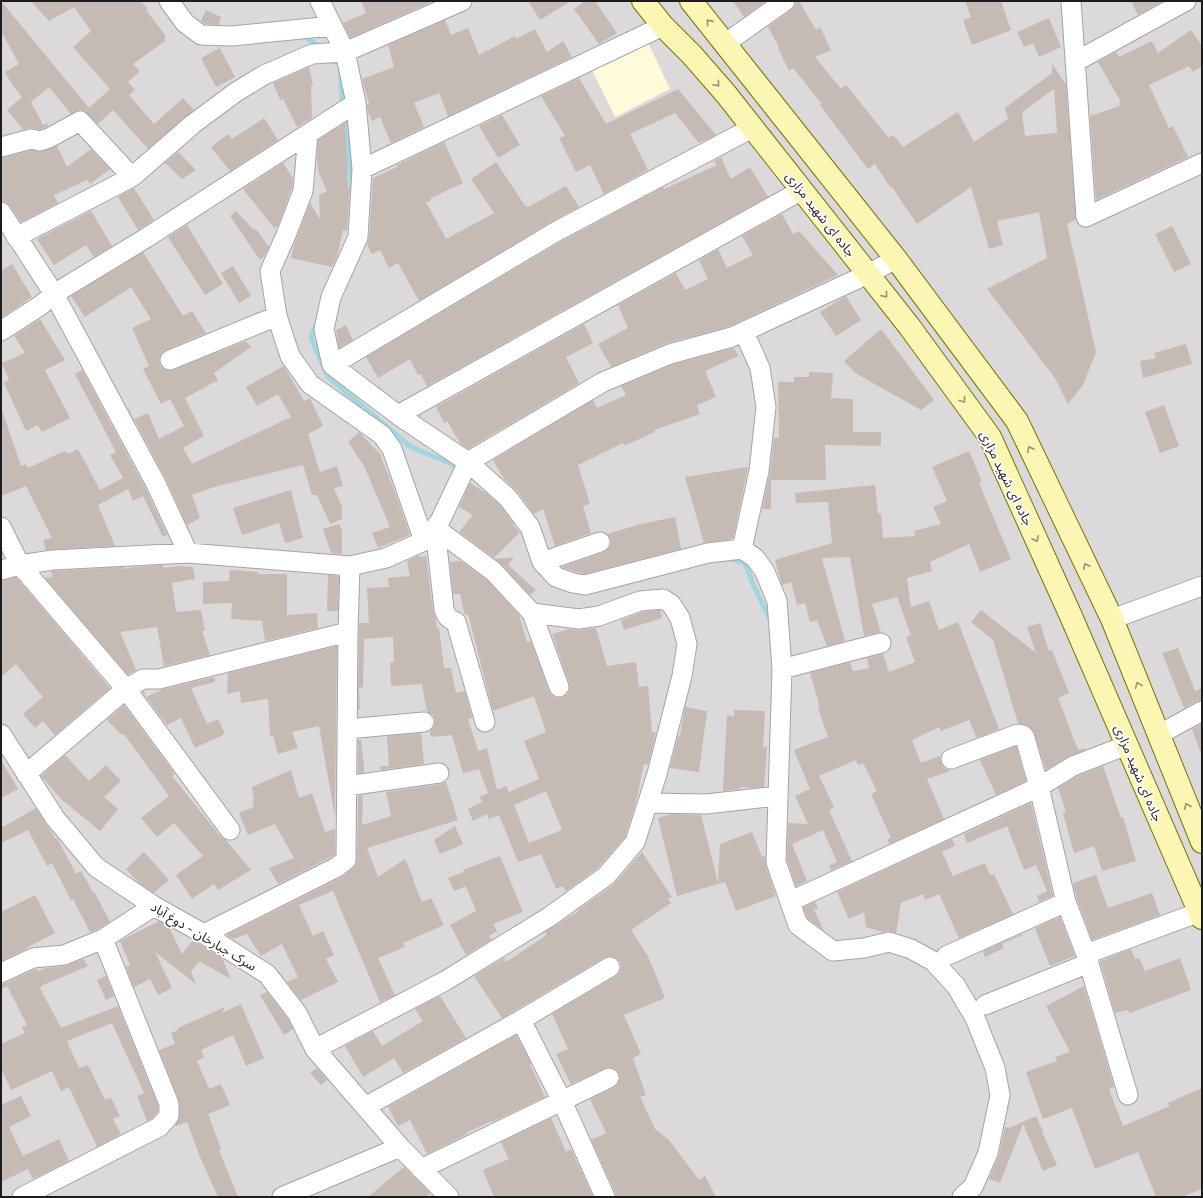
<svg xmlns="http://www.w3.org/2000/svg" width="1203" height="1198" font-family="'Space Grotesk','Noto Sans Arabic',sans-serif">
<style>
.residential{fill:#dbd9da}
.education{fill:#fffbda}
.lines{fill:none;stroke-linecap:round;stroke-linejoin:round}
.stream{stroke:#a0d7de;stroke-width:5}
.building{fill:#c6bab5;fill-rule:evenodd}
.street-casing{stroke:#a4a4a4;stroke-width:21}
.secondary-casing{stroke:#767501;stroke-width:24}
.street{stroke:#fff;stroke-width:19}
.secondary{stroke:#fbf6b3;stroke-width:22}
.oneway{stroke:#979470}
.labels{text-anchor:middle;stroke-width:3.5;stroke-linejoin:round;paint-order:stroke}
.street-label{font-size:13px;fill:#1d1d1d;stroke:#fff}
</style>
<rect width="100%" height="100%" fill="#eee9e2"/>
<path class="residential" d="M1 1H1202V1197H1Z"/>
<path class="education" d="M645 36 670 89 615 117 589 64Z"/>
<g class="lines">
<path class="stream" d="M302 35 320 47
M340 69 343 107
M344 115 352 187
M317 322 311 338 328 377 411 447 452 464 460 470
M728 558 745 563 753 584 771 621"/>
</g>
<path class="building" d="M1 1 89 108 110 89 73 47 91 31 74 7 49 21 31 1H141L148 10H146L165 35V41L133 64 140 71 128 82 135 90 129 95 154 124 183 98 194 110 148 149 113 110 98 124 84 111 79 110 71 114 49 87 31 102 43 125 47 123 48 126 39 130 29 128 18 131 23 129 7 110 22 97 11 83 5 72 19 64 1 31Z
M361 1H434L350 38 343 23 366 13Z
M528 1H571L540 20Z
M585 1H595L617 33 599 44 574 9Z
M733 1H766L744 17Z
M796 1H799L816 30 820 27 831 50 815 57 841 89 846 85 889 138 893 135 903 147 958 112 974 142 1008 119 1005 108 1052 73V64L1066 84 1076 219 1067 224 1096 352 1083 385 1068 404 1055 378 987 289 1047 258 1039 212 997 221 1003 245 989 249 971 187 917 224 892 187H890L875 164 868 169 820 105 822 104 793 68 789 71 778 48 779 47 768 27 791 10 795 6ZM1054 89 1057 133 1025 136 1022 112Z
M965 1H1001L1011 30 972 45 963 20 971 17Z
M1131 1H1163L1138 15Z
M206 10 221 17 219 25 205 24 201 21Z
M1049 18 1061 47 1039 57 1033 43 1024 47 1017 32Z
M445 20 451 35 468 28 479 55 515 36 516 39 535 29 547 52 563 41 572 57 448 116 439 93 414 103 424 127 391 143 380 117 372 121 368 112 367 105 369 104 362 79 394 67 388 45Z
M1191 30 1202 46V66L1193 72 1189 66 1149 85 1169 128 1173 126 1188 157 1096 200 1090 116 1120 106 1119 103 1121 102 1098 62 1116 52 1119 57 1152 41 1158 53Z
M220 48 235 77 216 87 201 58Z
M309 67 313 85 311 86 312 118 297 127 283 99 280 100 273 83Z
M579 78 606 124 678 89 716 135 699 143 675 113 630 134 648 170 604 194 590 165 576 172 559 138 565 136 541 96Z
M502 115 520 145 498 158 479 126Z
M264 118 278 140 230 171 211 147 228 134 232 139Z
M345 123 348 188 350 187 347 231 343 230 337 257 332 267 291 258 295 242 310 203 320 219 319 195 327 191 318 171 317 159 318 140Z
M444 142 463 183 431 198V201L426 202 446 239 494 213 471 179 496 162 526 207 527 206 528 207 566 186 579 207 551 222 419 301 398 263 389 268 380 250 372 254 367 244 369 238 373 178 397 167V165Z
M57 146 67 167 91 149 110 169 90 184 87 180 54 195 58 203 21 222 10 206 6 202 1 201V158L31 150 43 151Z
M178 152 196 170 182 179 165 163Z
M721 157 731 179 750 167 768 197 427 386 421 374 418 375 410 359 378 378 366 357 562 241 663 187 664 189 717 165 714 161Z
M283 163 293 178 292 188 278 226 274 228 243 189Z
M134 188 154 220 138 230 118 197Z
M91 211 112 246 94 257 86 245 54 265 37 239Z
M236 211 254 230 256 229 269 247 264 256 260 260 230 216Z
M782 214 793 234 799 231 838 275 728 327 667 343 611 367 598 344 628 328 618 305 676 273 685 290 708 279 699 260 718 249 727 268 753 255 742 236Z
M187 225 223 284 205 295 168 237Z
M1172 226 1191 264 1174 272 1155 234Z
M143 252 183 316 192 311 206 333 166 350 162 353 159 359 160 365 163 368 168 371 174 370 217 352 218 353 223 350 246 341 251 347 214 373 218 380 185 398 204 436 183 448 192 464 291 417 278 394 257 406 246 387 284 366 304 401 310 398 323 426 308 434 320 472 337 466 343 486 334 488 342 507V519L330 524 317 495H312L303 465 214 487 192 495 200 518 187 525 166 479 128 408H129L134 419 148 413 159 439 184 426 170 399 161 404 143 369 149 366 132 328 151 319 131 287 85 317 71 296Z
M12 264 32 297 3 317 1 314V271Z
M233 266 251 296 239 303 221 273Z
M846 296 861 320 836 336 820 312Z
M40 319 65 360 45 370 70 418 42 432 38 425 26 431 4 383 9 380 2 363 25 353 14 336Z
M584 324 593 343 566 357 579 383 468 449 460 443 447 421 444 423 436 407Z
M346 325 353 340 339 348 336 330Z
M881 329 934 400 921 410 855 373 844 361Z
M1186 344 1192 364 1143 378 1140 361 1156 358 1154 353Z
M734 348 738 356 705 371 716 397 697 405 700 414 654 430 655 432 624 446 623 443 578 465 590 504 583 506 591 533 555 546 543 509 534 514 517 491 504 479 493 460 593 400 597 408 626 395 621 386 674 364Z
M82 370 146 489 167 535 163 537 143 496 133 501 128 489 98 505 115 546 46 550 43 540 52 538 26 486 1 496V413H3L21 466 26 464 28 468 62 452H67L68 454 78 449 100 490 123 478 110 455 116 452 75 374Z
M809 372 833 373 831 398 853 399V432H881V446L825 445 826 480H771V509H762L770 473 774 438H779L778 382H794V377H809Z
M1164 405 1179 446 1160 453 1145 412Z
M359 432 380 454 392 484 410 535 378 548 372 533 390 527 364 466 348 442Z
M969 451 982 482 979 483 1011 559 980 572 969 544 930 562 932 571 907 578 911 607 929 601 939 630 958 622 999 729 977 738 969 720 941 731 939 727 912 740 921 763 940 756 941 763 944 768 949 770 950 771 927 779 944 819 889 844 887 839 891 838 871 794 877 791 863 763 858 765 856 760 819 776 834 807 829 810 852 861 831 870 829 865 837 862 823 830 792 844 807 881 796 886 787 860 788 823 808 824 795 796 810 789 794 750 828 737 818 708 820 707 810 673 850 662 853 671 869 668 867 658 883 654 889 672 915 662 906 637 911 635 897 597 872 604 881 632 864 636 850 557 822 558 845 641 827 646 817 620 810 622 805 603 797 605 791 582 782 585 775 560 832 543 828 502 796 503 795 493 875 485 878 514 881 513 883 538 915 536 914 531 941 524 933 507 947 501 932 467Z
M748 467 733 539 704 543 685 477Z
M470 483 486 493 500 505 514 524 513 525 520 532 494 558 459 532 473 515 459 507Z
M291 490 303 538 285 543 279 523 242 535 233 508Z
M675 517 681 549 584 574 576 572 562 567 604 552 608 549 611 544 610 538 607 534 641 524Z
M339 524 342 531V554L331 553 323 529Z
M419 555 420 557 426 556 433 610 436 620 437 628H439L444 668H451L456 693 465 691 472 718 468 719 478 751 487 748 497 790 506 786 509 792 539 779 524 741 546 732 534 696 493 711 468 614 465 615 460 594H453L450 562 461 561 486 579 519 615 527 642 531 641 549 691 552 696 557 698 563 697 568 694 570 689 569 683 552 634 569 629 580 630 596 628 607 666 636 662 639 687 648 686 652 732 656 733 648 765 644 764 635 806 625 837 598 868 566 891 562 886 556 889 541 854 518 862 499 815 489 819 487 814 473 821 468 809 482 802 480 797 488 793 479 769 463 773 452 735 431 737 430 731 434 727 435 721 433 715 427 712 422 684 391 686 390 663 394 662 393 637 364 639 363 687 359 688 360 709H358L359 623H369L367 588 389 587 388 578 410 576 407 561ZM546 791 562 830 529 843 514 805Z
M514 557 508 565 536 590 530 595 501 564 495 559Z
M163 565V568L179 566 193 567 195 579 172 583 176 612 201 610 205 630 202 631 210 655 164 666 157 627 120 632 136 670 128 675 45 578 53 577 51 571H54L123 567 124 569 133 567Z
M230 570 258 572V574H287V615L317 613 318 628 265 641 262 621 231 619 232 603 203 604V582L229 581Z
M328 575 339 576 338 611H327Z
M16 577 110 688 55 735 43 721 35 728 23 714 43 697 16 664 1 677V581Z
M660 610 662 618 624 630 621 620 642 612Z
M981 610 1036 653 1027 627 1040 623 1049 651 1052 650 1069 693 1058 698 1078 750 1084 748 1085 750 1067 757 1046 770 1034 732 1029 726 1018 723 993 640 971 622Z
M337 646 336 730 335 817 319 726 292 732 298 748 278 754 273 735 270 736 268 699 241 703 240 691 227 694 228 673Z
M1178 648 1195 691 1202 688V700L1197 701 1184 708 1162 653Z
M214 677 215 682 191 688 207 724 218 719 225 734 195 748 181 718 167 725 142 692 144 691 146 697 164 689Z
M124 705 175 774 172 776 221 837 226 840 251 870 218 890 214 884 192 899 176 875 203 856 174 823 157 837 141 818 169 796 124 734 122 735 107 720Z
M685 707 707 711 699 772 670 768 678 736H680Z
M734 710 765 711 763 747H767L764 787 753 788 740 787V789L723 791 727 715 734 717Z
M1202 724V753H1201L1192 729Z
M421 733 424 764 381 770 380 766H389L387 736Z
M358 740H361L364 767V773H358Z
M1016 746 1026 781 996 795 980 760Z
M65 755 89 781 106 765 121 781 104 797 118 809 100 831 61 799 41 776Z
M1 760 18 789 1 798Z
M1103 766 1121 818 1123 817 1136 861 1102 871 1094 846 1074 853 1063 813 1066 812 1058 788 1078 776Z
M291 770 299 798 312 793 325 832 335 829V855L278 884 269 868 294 858 275 824 248 835 239 813 254 807 252 801 254 800 252 787Z
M446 782 458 820 367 848 378 877 405 859 414 880 413 881 422 902 431 898 444 925 403 943 405 947 378 958 395 995 380 1002 333 891 299 905 313 936 323 931 334 955 326 959 338 982 301 1000 287 982 298 977 282 944 261 956 247 934 233 939 226 935 342 877 353 868 356 865 357 860 358 796 363 795 362 825 391 816 386 792 441 784Z
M1031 803 1053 896 1039 902 1037 896 1047 891 1036 865 1024 870 1007 826 967 843 964 834Z
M36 808 56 839 57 838 76 874 81 871 94 894 95 893 110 922 96 930 90 932 73 899 71 900 52 863 47 866 28 830 1 843V828Z
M672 814 701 815 718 883 720 844 752 832 762 857 765 856 766 866 776 896 736 911 725 882 677 896 658 818Z
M455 826 463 844 440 854 434 840Z
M952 839 955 846 942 852 953 876 985 863 990 875 994 874 1013 914 959 938 939 894 925 900 923 894 901 903 896 933 887 931 883 932 866 927 864 912 849 919 837 892Z
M144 852 169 880 154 893 139 883 126 869Z
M642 852 672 897 668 899 671 903 631 930 648 956 665 998 624 1015 641 1054 633 1058 646 1095 640 1097 655 1129 669 1140 699 1180 705 1176 716 1197H616L615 1192 591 1140 606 1133 590 1099 614 1088 618 1084 620 1079 619 1074 615 1069 609 1067 605 1068 571 1084 556 1054 568 1049 552 1014 616 976 620 972 621 966 620 962 616 958 610 956 604 958 502 1018 474 976 504 958 506 962 547 935 545 932 579 911 578 910 613 885Z
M500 856 523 912 493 924 497 931 489 936 492 939 466 955 450 925 476 911 466 886 454 891 448 878 464 872 463 870Z
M1096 875 1108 908 1152 893 1160 915 1092 940 1077 899 1073 883Z
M35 895 55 933 26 948V949L1 961V912Z
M815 902 818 908 814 910 824 931 807 918 803 907Z
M1060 917 1075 956 1050 966 1035 928Z
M159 921 169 927 182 954 193 940 222 958 231 979 199 961 191 972 196 984 155 952 172 988 158 995 150 979 134 987 126 967 130 965 120 941Z
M1022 934 1023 935 1002 944 1004 948 985 957 983 951Z
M1131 949 1135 959 1139 958 1145 971 1180 958 1191 990 1130 1013 1128 1010 1115 1013 1100 961Z
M83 959 88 966 43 985 40 988 61 1028 118 1006 158 1106V1112L152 1118 147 1121 137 1096 144 1093 112 1023 67 1041 79 1068 88 1065 105 1100 111 1098 120 1116 113 1119 121 1134 97 1147 69 1087 61 1091 52 1071 11 1090 1 1068V1044L25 1033 22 1027 27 1025 7 986 1 989V984L6 983 36 969 38 971 46 968 65 966Z
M106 976 114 996 106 1000 97 980Z
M1084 986 1114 1087 1109 1089 1123 1126 1170 1106 1168 1103 1202 1088V1189L1182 1197H1156L1138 1152 1095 1169 1072 1108 1043 1119 1026 1072 1057 1061 1055 1057 1070 1052 1046 1006Z
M267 992 288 1019 293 1029 284 1035 260 995Z
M440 996 466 1038 403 1073 394 1058 363 1077 345 1046 373 1031 382 1046 423 1021 415 1009Z
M241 1004 264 1058 246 1066 233 1035 201 1050 204 1057 197 1061 209 1089 221 1084 230 1105 208 1114 221 1149 219 1150 238 1197H218L200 1157 187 1122 176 1126 175 1125 180 1116 179 1100 159 1050 175 1044 171 1033 178 1030V1028L225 1007 222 1013Z
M516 1035 531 1063 530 1064 545 1097 492 1122V1121L466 1133 467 1134 427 1154 410 1120 398 1126 388 1107Z
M317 1068 327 1080 321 1085 310 1073Z
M21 1096 31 1116 9 1127 23 1156 59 1139 69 1161 33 1179 28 1169 1 1182V1105Z
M1036 1116 1043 1131 1042 1132 1057 1165 1043 1171 1023 1124 1000 1183 989 1179 999 1155 1005 1127 1009 1128Z
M551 1118 566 1152 571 1149 593 1197H494L483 1170 509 1159 501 1142Z
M404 1167 430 1193 425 1197H368Z"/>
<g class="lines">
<g class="street-casing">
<path id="street" d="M169 1 185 23 201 35 232 36 332 26
M320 1 345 52 356 103 362 169 358 237 331 297 324 329 332 365 398 415 468 462 508 498 530 527 542 562 556 577 573 583 585 585 708 553 742 549 755 558 765 572 777 601 782 669 776 862 798 925 833 951 864 948 889 942 911 949 933 961 956 986 975 1018 995 1068 1000 1095 988 1153 973 1187 962 1197
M1071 1 1086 217 1202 163
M726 43 785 1
M1075 62 1186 1
M308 134 303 191 286 235 270 271 277 316 290 356 310 384 382 435 392 449 424 541
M1 147 31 139 40 141 49 138 80 121 132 177
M362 169 663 26
M1 212 54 294 156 484 188 553
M16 237 132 177 193 124 236 92 264 75 312 54 345 52 462 1
M1 331 41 305 54 294 146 238 356 103
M170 360 277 316
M332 365 557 231 752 128
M398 415 802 190
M1 527 20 565 126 689 230 830
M435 528 444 609C446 617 449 619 456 622L485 722
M742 549 759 471 766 407 760 368 744 332
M542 562 600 542
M1 570 20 565 53 560 188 553 350 566 386 558 424 541 440 521 468 462 603 382 670 354 732 337 868 274 896 259
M532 613 559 687
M1112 619 1202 586
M782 669 881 643
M347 729 424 722
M1 734 55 818 96 867 154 906 204 934 267 974 297 1013 315 1049 400 1147 449 1197
M1158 735 1202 711
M951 759 1018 734 1023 735 1025 738 1039 787 1066 902 1086 954 1128 1095
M26 774 126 689 143 679H159L348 632
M347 786 439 773
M648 803 706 804 778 796
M791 901 1039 787 1073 766 1127 745
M204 934 337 867 346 860 348 632 350 566
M1086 954 1200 912
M946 956 1066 902
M1 973 33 958 64 955 103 939 154 906
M985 1005 1089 963
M521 1020 562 1101 605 1197
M315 1049 445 981 549 917 606 876 635 842 657 774 682 676 687 644 680 618 671 604 663 599 640 601 599 616 579 619 532 613 493 571 435 528
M365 1107 521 1020 610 967
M421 1169 609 1078
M22 1197 159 1127 169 1116V1104L103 939
M282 1197 400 1147"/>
</g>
<g class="secondary-casing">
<path id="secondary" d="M643 1 663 26 692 55 726 94 909 326 990 437 1070 614 1202 918
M691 1 896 259 1017 421 1112 619 1202 842"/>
</g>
<use href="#street" class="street"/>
<use href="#secondary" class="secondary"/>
</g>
<defs><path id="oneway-chevron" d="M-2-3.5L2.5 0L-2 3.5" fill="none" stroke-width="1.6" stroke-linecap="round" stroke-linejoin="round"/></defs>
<g class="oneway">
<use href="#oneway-chevron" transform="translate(709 22) rotate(-129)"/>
<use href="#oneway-chevron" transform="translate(717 84) rotate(49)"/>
<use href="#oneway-chevron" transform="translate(885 295) rotate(51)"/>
<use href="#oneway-chevron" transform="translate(963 400) rotate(54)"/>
<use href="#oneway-chevron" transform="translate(1030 449) rotate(-116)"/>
<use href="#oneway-chevron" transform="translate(1036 539) rotate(65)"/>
<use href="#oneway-chevron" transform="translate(1086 566) rotate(-116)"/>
<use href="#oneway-chevron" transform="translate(1138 685) rotate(-112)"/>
<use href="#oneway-chevron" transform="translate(1187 806) rotate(-112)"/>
</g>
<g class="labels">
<g class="street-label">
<text transform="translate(821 214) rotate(52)" y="5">جاده ای شهید مزاری</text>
<text transform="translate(1007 478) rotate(64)" y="5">جاده ای شهید مزاری</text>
<text transform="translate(1139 773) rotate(67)" y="5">جاده ای شهید مزاری</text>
<text transform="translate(204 936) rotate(31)" y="5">سرک جبارخان - دوغ آباد</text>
</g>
</g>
<rect width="1203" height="1198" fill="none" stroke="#1d1d1d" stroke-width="4"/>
</svg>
